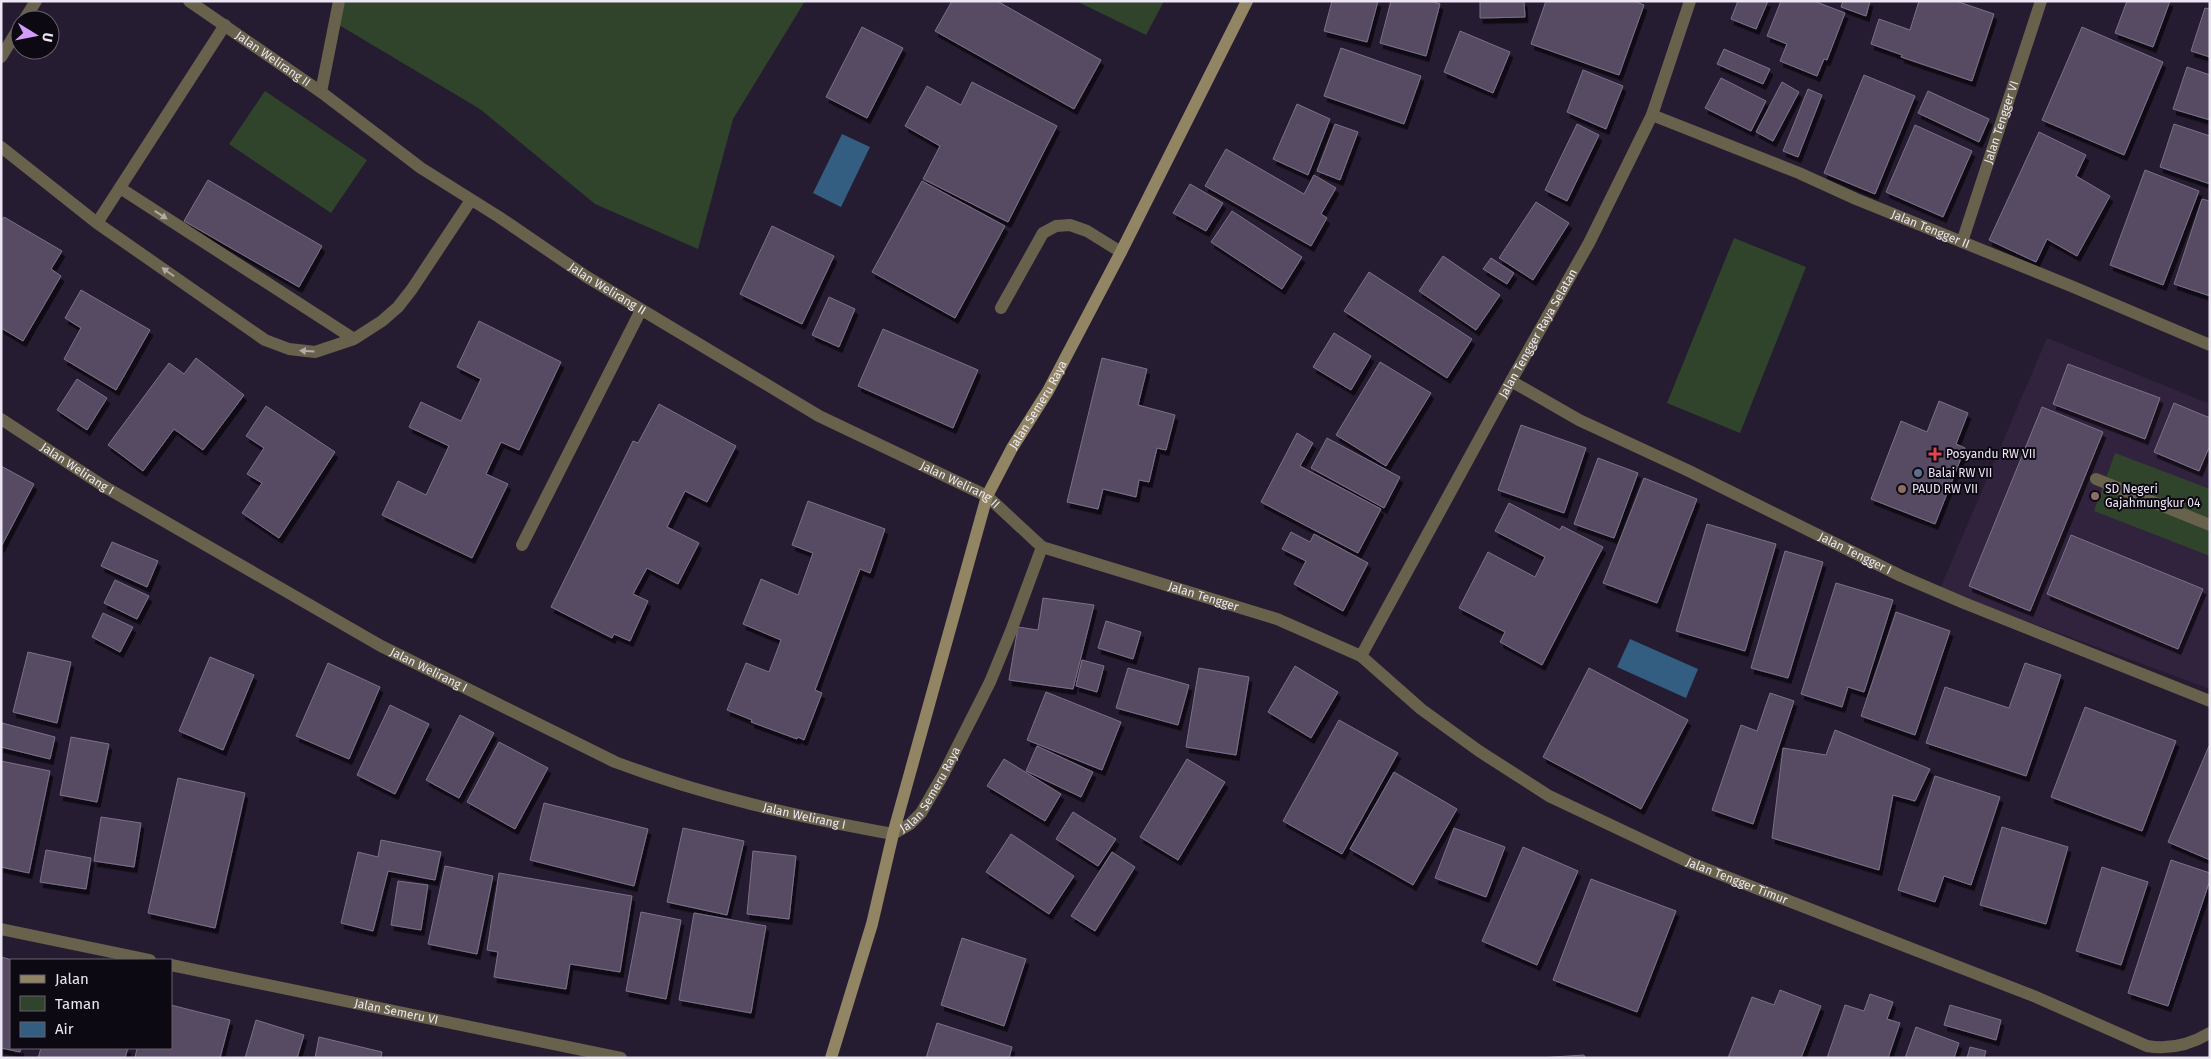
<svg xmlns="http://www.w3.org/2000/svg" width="2211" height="1059" font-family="'Fira Sans',sans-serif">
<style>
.built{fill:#31233e}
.green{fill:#2f442b}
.water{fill:#335e81}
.building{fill:#564b63;stroke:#7c7089;filter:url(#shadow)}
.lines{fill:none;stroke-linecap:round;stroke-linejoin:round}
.lane{stroke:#68614c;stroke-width:12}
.street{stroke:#68614c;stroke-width:12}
.secondary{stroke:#918563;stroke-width:12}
.oneway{fill:#b1aba9}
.health-dot{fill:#e0444e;stroke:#0d0912;stroke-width:2}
.service-dot{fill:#5c6f8a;stroke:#0d0912;stroke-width:2}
.education-dot{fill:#8d6e63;stroke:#0d0912;stroke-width:2}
.labels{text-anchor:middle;stroke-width:4;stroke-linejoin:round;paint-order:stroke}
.street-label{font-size:12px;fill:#ede7f5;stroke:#0d0912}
.poi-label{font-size:12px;fill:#ede7f5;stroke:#0d0912;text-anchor:start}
</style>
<defs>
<filter id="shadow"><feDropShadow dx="3" dy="5.5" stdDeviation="0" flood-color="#0009"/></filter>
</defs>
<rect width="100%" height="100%" fill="#261c31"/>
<path class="built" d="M2047 338 2210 404V689L1940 589Z"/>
<path class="green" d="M345 1H805L733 119 698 249 595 204 480 109 339 25Z
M1076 1H1164L1146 35Z
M265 91 367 160 331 213 229 144Z
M1734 238 1806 267 1740 433 1667 403Z
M2115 453 2210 489V556L2094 511Z"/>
<path class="water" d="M842 134 870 147 841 207 813 193Z
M1630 639 1698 669 1686 698 1617 667Z"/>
<path class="building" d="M952 1H997L1101 60 1074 109 935 31Z
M1332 1H1378L1367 42 1324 31Z
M1391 1H1431L1440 4 1426 56 1380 43Z
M1480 1H1524L1525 17 1480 18Z
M1546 1H1634L1644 5 1619 75 1531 44Z
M1738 1H1768L1756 29 1731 19Z
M1781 1H1814L1845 13 1827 60 1824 59 1817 76 1780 61 1787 44 1767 36Z
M1843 1H1870L1866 16 1841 7Z
M1919 1H1956L1994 14 1972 81 1901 57 1902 55 1871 44 1879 19 1910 30Z
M2127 1H2170L2153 47 2115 33Z
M2205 8 2210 9V57L2191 51Z
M862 27 903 48 867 118 826 97Z
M2082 27 2163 62 2124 155 2042 120Z
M1460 31 1510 52 1493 93 1444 72Z
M1341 48 1421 76 1404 124 1324 96Z
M1724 49 1770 69 1763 84 1717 64Z
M2187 67 2210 75V120L2173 109Z
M1583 70 1623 86 1606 129 1567 112Z
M1864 75 1915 96 1875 194 1824 173Z
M1721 78 1766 101 1751 131 1705 108Z
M972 82 1057 126 1008 222 923 179 940 146 905 126 927 86 961 105Z
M1782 82 1799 92 1773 141 1756 132Z
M1808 89 1822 95 1798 157 1783 151Z
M1928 91 1989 119 1979 142 1918 113Z
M1297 104 1330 119 1308 175 1273 159Z
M1335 124 1358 132 1340 180 1317 171Z
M1577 124 1599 135 1567 201 1545 190Z
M2174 124 2210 136V184L2160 167Z
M1915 125 1972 151 1943 217 1886 192Z
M2039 132 2086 155 2076 176 2110 196 2077 256 2047 239 2036 262 1989 240Z
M1226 149 1304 194 1314 175 1336 188 1321 214 1327 218 1311 246 1205 186Z
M2145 170 2199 191 2163 285 2110 265Z
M208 180 322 246 299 287 184 221Z
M922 181 1005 226 955 318 872 272Z
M1190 184 1223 203 1206 231 1173 213Z
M2202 199 2210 201V296L2174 284Z
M1536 202 1569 223 1533 280 1499 258Z
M1232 211 1302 257 1282 289 1211 242Z
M4 217 62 251 51 269 61 276 23 341 1 328V221Z
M772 226 834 256 802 324 740 294Z
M1443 256 1500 295 1476 330 1419 291Z
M1491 258 1514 273 1507 284 1483 269Z
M1369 272 1472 339 1447 378 1344 311Z
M81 290 150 330 116 390 64 359 81 328 65 318Z
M829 297 855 309 839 347 812 335Z
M479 321 561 362 519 450 501 442 486 474 508 484 472 558 382 515 398 481 426 495 449 446 409 427 421 402 461 421 481 379 457 367Z
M883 329 978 370 953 428 858 386Z
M1334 333 1371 356 1351 390 1313 367Z
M196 358 244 395 203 450 174 429 143 471 108 445 169 363 184 374Z
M1102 358 1147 369 1138 405 1175 415 1166 450 1157 448 1149 482 1139 480 1136 497 1103 489 1098 509 1067 502Z
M1380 362 1431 393 1386 466 1336 435Z
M2068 364 2160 398 2145 439 2053 404Z
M77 379 107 398 87 430 57 410Z
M1939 401 1968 413 1956 444 1965 448 1935 524 1871 499 1901 421 1927 432Z
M2174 403 2210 418V445L2199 471 2154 452Z
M659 404 736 446 707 502 685 491 667 527 699 543 678 584 647 568 633 594 648 601 630 641 614 634 612 638 551 607 633 441 638 443Z
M266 406 335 452 279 538 242 513 262 483 247 474 264 448 246 436Z
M2042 407 2103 432 2030 611 1969 586Z
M1521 425 1586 448 1564 513 1498 490Z
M1297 433 1313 443 1300 466 1381 509 1358 553 1261 502Z
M1327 438 1400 477 1384 508 1311 468Z
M1598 458 1638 473 1614 538 1574 524Z
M1 466 34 484 1 547Z
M1644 478 1697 499 1657 603 1603 583Z
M808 501 885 529 870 573 860 569 815 690 822 693 804 740 798 737 797 739 751 722 752 720 727 710 746 663 769 672 781 640 743 624 761 579 798 595 813 553 792 545Z
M1509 503 1560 530 1562 526 1603 547 1542 665 1500 642 1505 632 1459 608 1488 552 1535 577 1545 557 1495 531Z
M1707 524 1776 544 1745 651 1676 631Z
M1291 532 1310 542 1314 534 1368 563 1343 611 1294 584 1306 561 1282 549Z
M2071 535 2203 589 2178 649 2047 594Z
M112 542 158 561 147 587 101 566Z
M1785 551 1823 562 1788 678 1751 668Z
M115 580 149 596 137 619 104 603Z
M1836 583 1893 600 1864 692 1848 687 1842 707 1801 694Z
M1043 598 1094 605 1073 689 1009 680 1018 627 1038 630Z
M1896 612 1950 631 1915 735 1861 716Z
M103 613 133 627 120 652 92 637Z
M1106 621 1141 632 1133 659 1098 648Z
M28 652 71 662 57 723 13 712Z
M210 657 254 675 223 750 179 731Z
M1082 660 1104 666 1097 692 1076 686Z
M328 663 380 687 349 759 296 736Z
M2025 663 2061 675 2026 776 1926 743 1945 687 2009 708Z
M1295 666 1338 692 1311 738 1268 712Z
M1128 668 1189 685 1178 725 1116 708Z
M1199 668 1249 677 1236 755 1186 747Z
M1589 668 1688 720 1641 809 1543 757Z
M1046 692 1121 722 1102 770 1027 740Z
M1770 693 1794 701 1753 824 1712 810 1741 725 1757 731Z
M390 705 429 724 395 794 357 775Z
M2085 707 2176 741 2142 831 2051 797Z
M460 715 494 733 459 798 426 780Z
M1339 720 1398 753 1342 854 1283 821Z
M2 723 55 737 50 759 1 747Z
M1835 730 1930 769 1915 801 1893 795 1879 870 1772 838 1783 748 1826 755Z
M71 737 109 744 97 802 60 795Z
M499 742 548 768 515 829 467 802Z
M1037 746 1093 772 1081 797 1026 771Z
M2209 746H2210V860L2168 842Z
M1004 759 1061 794 1045 821 987 786Z
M1187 759 1225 782 1178 860 1140 837Z
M1 761 50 771 29 873 1 867Z
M1394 772 1457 809 1413 885 1350 849Z
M1935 776 2000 797 1971 885 1944 876 1935 902 1898 890Z
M178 778 245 793 215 928 148 913Z
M544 803 648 829 634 886 530 860Z
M1073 812 1116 839 1098 866 1056 839Z
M101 817 141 823 134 867 94 861Z
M2002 827 2068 847 2046 924 1980 905Z
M683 828 744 841 727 915 667 902Z
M1454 828 1505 847 1486 897 1435 878Z
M1011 834 1074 876 1049 914 986 872Z
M381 840 441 852 435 880 388 871 373 931 341 923 358 852 378 857Z
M1523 847 1578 871 1537 965 1482 941Z
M46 850 91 858 86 889 40 882Z
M753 851 796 856 789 919 747 914Z
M1112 852 1135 867 1095 931 1071 916Z
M2171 860 2210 873V880L2168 1006 2128 993Z
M445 866 493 876 477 954 428 944Z
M2102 867 2148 882 2121 965 2076 951Z
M499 873 632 896 620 972 570 964 566 989 494 977 498 952 487 950Z
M1591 879 1676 911 1637 1012 1553 980Z
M398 881 428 885 421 930 391 925Z
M641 912 681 920 666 999 626 991Z
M694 913 766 926 751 1013 679 1000Z
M962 938 1026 959 1004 1026 941 1005Z
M1 957 12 960 11 1048H21L20 1052 1 1048Z
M1780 990 1821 1006 1801 1058H1728L1752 997 1774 1005Z
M1870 994 1893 1002 1887 1019 1900 1023 1888 1058H1827L1845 1005 1864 1011Z
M171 1005 230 1020 220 1058H135L137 1048H171Z
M1950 1005 2001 1020 1996 1040 1944 1025Z
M256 1020 304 1035 297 1058H245Z
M937 1023 1012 1047 1009 1058H926Z
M1916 1027 1959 1043 1954 1058H1905Z
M319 1037 382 1052 381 1058H315Z
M1970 1047 1986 1051 1984 1058H1967Z
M41 1048H128L125 1058H38Z
M1584 1055 1585 1058H1538Z"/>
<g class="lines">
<path class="lane" d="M24 20 36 1
M1 57 20 26
M321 92 339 1
M1 147 97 223 225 25
M120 188 354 339
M97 223 265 340 289 349 315 352 354 339 382 321 398 307 412 289 471 200
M1001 308 1043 233 1056 226 1070 225 1087 231 1121 252
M2096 479 2210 525
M522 545 641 310"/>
<g class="street">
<path id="s1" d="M189 1 321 92 421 168 499 217 587 277 819 416 987 496 1042 547 1277 619 1361 656 1421 709 1479 751 1549 796 1691 863 2036 997 2147 1046C2170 1050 2190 1045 2210 1033"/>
<path id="s2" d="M1652 115 1799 173 1856 199 2071 286 2210 345"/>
<path id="s3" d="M1962 242 2041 1"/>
<path id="s4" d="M1511 381 1579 420 1689 471 1901 576 1964 603 2210 701"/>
<path id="s5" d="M1 419 105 487 381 646 615 762C705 796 799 817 893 834L910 824 921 813 943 775 990 682 1011 631 1042 547"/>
<path id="s6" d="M1361 656 1511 381 1589 243 1652 115 1690 1"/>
<path d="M1 929 150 960"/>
<path id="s7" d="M171 965 621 1058"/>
</g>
<path class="secondary" id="s8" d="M831 1058 872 924 893 834 987 496 1012 448 1048 391 1121 252 1247 1"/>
</g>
<defs><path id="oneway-solid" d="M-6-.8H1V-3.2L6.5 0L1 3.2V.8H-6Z" transform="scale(1.25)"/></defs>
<g class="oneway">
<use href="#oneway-solid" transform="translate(161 215) rotate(33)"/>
<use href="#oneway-solid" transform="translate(168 272) rotate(-145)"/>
<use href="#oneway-solid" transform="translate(307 351) rotate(-176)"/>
</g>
<path class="health-dot" d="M1932.5 446.5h5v5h5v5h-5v5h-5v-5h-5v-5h5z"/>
<circle class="service-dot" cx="1918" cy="473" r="5"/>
<g class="education-dot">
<circle cx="1902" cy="489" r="5"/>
<circle cx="2095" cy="496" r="5"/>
</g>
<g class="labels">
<g class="street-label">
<text dy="4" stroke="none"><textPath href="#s1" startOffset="102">Jalan Welirang II</textPath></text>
<text dy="4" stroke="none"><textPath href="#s3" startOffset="126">Jalan Tengger VI</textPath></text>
<text dy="4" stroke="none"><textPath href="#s2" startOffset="301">Jalan Tengger II</textPath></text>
<text dy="4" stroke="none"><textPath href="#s1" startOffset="508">Jalan Welirang II</textPath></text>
<text dy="4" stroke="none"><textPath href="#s6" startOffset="368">Jalan Tengger Raya Selatan</textPath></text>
<text dy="4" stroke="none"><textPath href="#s8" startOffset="688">Jalan Semeru Raya</textPath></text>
<text dy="4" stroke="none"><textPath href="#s5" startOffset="91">Jalan Welirang I</textPath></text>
<text dy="4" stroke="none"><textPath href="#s1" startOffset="912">Jalan Welirang II</textPath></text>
<text dy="4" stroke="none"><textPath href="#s4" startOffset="385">Jalan Tengger I</textPath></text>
<text dy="4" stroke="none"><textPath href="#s1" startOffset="1185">Jalan Tengger</textPath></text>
<text dy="4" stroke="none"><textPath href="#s5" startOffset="496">Jalan Welirang I</textPath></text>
<text dy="4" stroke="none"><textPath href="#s5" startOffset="1051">Jalan Semeru Raya</textPath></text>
<text dy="4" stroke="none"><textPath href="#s5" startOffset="901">Jalan Welirang I</textPath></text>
<text dy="4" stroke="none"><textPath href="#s1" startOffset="1795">Jalan Tengger Timur</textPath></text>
<text dy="4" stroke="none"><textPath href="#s7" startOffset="230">Jalan Semeru VI</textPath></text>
</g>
<g class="poi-label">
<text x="1946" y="458">Posyandu RW VII</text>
<text x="1928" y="477">Balai RW VII</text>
<text x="1912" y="493">PAUD RW VII</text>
<text x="2105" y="493">SD Negeri<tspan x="2105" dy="14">Gajahmungkur 04</tspan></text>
</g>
</g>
<rect width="2211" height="1059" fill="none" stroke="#ede7f5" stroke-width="5"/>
<rect x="10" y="959" width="162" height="90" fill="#0d0912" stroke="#67626d"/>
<rect x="20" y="975" width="25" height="8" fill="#918563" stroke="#67626d"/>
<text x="55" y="984" font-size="15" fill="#ede7f5">Jalan</text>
<rect x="20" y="996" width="25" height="15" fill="#2f442b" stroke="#67626d"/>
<text x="55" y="1009" font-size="15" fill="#ede7f5">Taman</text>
<rect x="20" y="1022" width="25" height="15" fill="#335e81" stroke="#67626d"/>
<text x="55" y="1034" font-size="15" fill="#ede7f5">Air</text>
<g transform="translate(35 35) rotate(100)"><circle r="24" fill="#0d0912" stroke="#67626d"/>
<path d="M0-4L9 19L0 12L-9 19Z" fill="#d39cfc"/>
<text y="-8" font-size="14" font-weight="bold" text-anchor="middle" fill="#ede7f5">U</text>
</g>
</svg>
